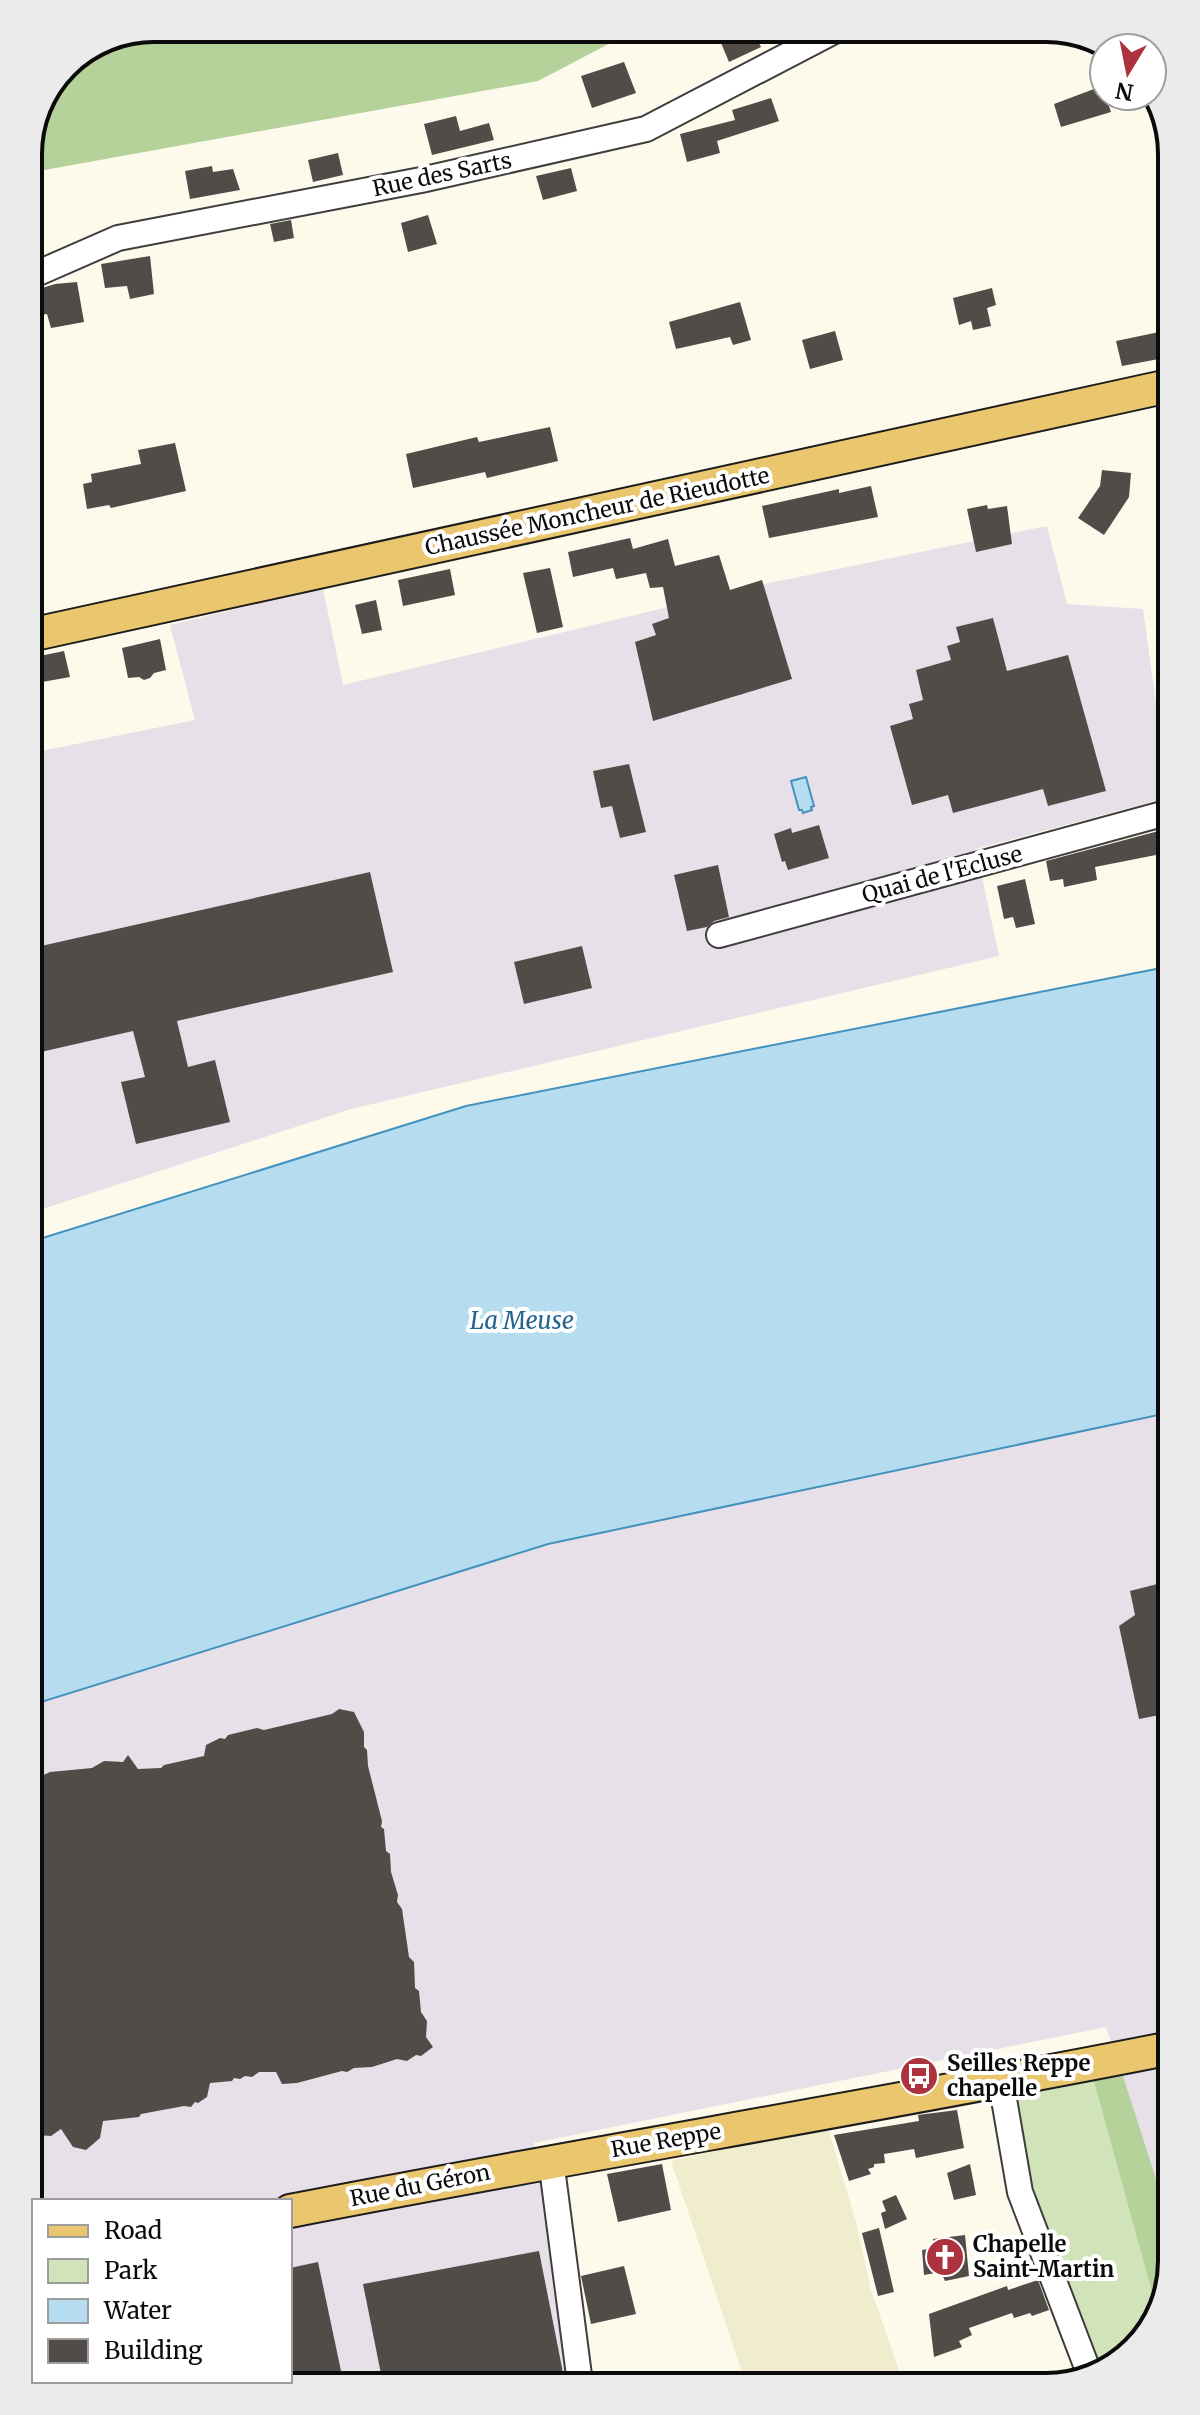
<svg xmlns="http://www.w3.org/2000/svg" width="1200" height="2415" font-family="Merriweather,serif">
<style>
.industrial{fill:#e8e0e9}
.farmland{fill:#f0ecce}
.green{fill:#d0e3b9}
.forest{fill:#b5d29a}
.water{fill:#b5dcef;stroke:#4392be;stroke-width:2}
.building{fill:#524c48}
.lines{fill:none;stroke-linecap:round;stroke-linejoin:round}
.minor-casing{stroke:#3e3e3e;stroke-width:28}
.major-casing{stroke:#1c1c1c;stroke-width:36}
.minor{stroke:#fff;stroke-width:24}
.major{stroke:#eac76e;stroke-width:32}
.labels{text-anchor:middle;stroke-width:8;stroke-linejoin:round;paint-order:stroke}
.street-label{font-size:22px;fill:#0b0b0b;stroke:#fff}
.poi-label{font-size:22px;font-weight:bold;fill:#0b0b0b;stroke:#fff;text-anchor:start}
.water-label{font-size:24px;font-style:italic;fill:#22648f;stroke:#fff}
.rim{fill:none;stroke:#0b0b0b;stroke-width:4}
</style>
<rect width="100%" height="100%" fill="#fdf9eb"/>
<path class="industrial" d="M1047 526 1067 604 1143 609 1165 768 1166 798 976 849 999 956 351 1109 33 1212 31 753 195 720 170 625 323 588 343 685 760 585Z
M1168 1413 1172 2229 1106 2027 534 2143 572 2383 146 2387 130 2381H290V2201H37L35 1704 548 1544Z"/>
<path class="farmland" d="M827 2125 857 2225 870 2287 902 2379 745 2381 671 2161Z"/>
<path class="green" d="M1093 2078 1157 2311 1151 2332 1098 2375 1037 2243 1003 2095Z"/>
<path class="forest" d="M154 28H639L538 81 28 173V146L65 64Z
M1122 2073 1172 2229V2262L1157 2311 1093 2078Z"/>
<path class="water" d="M806 777 814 806 811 807 812 810 803 813 802 810H799L791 781Z
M1166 967 1168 1413 548 1544 35 1704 33 1241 466 1106Z"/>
<path class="building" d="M740 28H752L761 47 729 62 719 38Z
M624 62 636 93 592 108 581 76Z
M1102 86 1111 112 1061 127 1054 104Z
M771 98 779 121 717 141 720 153 687 162 680 134 735 120 732 110Z
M456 116 460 131 489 123 494 140 432 155 424 124Z
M338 153 343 175 313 182 308 160Z
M212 166 213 172 233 169 240 190 190 199 185 171Z
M571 168 577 191 543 200 536 176Z
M428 215 437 244 408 252 401 223Z
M291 220 294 238 274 242 270 224Z
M150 256 154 294 130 299 127 286 105 288 101 264Z
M77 282 84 322 51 328 47 314 29 317V292L55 284Z
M992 288 996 305 987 308 991 326 973 330 971 321 959 325 953 298Z
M740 302 751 340 733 345 730 337 676 349 669 322Z
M835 331 843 360 810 369 802 340Z
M1164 331V358L1122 366 1116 341Z
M550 427 558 461 487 478 485 472 413 488 406 454 477 437 479 442Z
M175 443 186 491 111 508 109 505 87 509 83 484 92 482 91 474 141 464 138 450Z
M1102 470 1131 473 1129 497 1104 535 1078 518 1100 486Z
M871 486 878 517 769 538 762 506 839 489V493Z
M987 505 988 509 1007 506 1012 544 976 552 967 509Z
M630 538 633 549 668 539 675 566 719 555 730 590 762 580 792 679 653 721 635 642 656 635 652 624 669 618 663 587 650 588 646 573 616 579 613 568 573 577 568 552Z
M550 568 563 627 537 633 523 573Z
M450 569 455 595 403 606 398 580Z
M376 600 382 630 362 634 355 605Z
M993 618 1007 671 1068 655 1106 791 1048 806 1043 789 953 813 948 795 912 805 890 726 913 719 909 704 923 700 916 670 951 660 947 646 960 642 956 627Z
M160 639 166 670 154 673 150 678 144 680 139 677 128 678 122 648Z
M64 651 70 677 31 684 30 658Z
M629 764 646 832 620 838 612 806 601 808 593 771Z
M819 825 829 858 788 870 785 861 782 862 774 834 791 828 792 833Z
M1166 829V853L1095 867 1097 880 1064 887 1063 879 1050 881 1046 861Z
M718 865 729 917 714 921 707 927 687 931 674 875Z
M370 872 393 972 177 1021 188 1067 215 1060 230 1122 136 1144 121 1082 145 1077 133 1031 32 1054V948Z
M1025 879 1035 924 1016 928 1013 917 1004 919 997 886Z
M582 946 592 988 524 1004 514 962Z
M1169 1581 1170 1713 1139 1719 1119 1626 1135 1615 1130 1591Z
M339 1709 354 1712 364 1732V1747L367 1750 368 1766 382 1821 381 1827 384 1829 386 1851 390 1854 391 1872 398 1895 397 1902 402 1909 409 1957 414 1962 415 1988 419 1991 421 2012 427 2021 426 2037 433 2047 421 2056 416 2055 407 2061 397 2059 372 2067 354 2068 347 2072 342 2071 297 2083 282 2084 276 2072H259L252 2077 245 2076 240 2079 234 2078 232 2081 210 2083 207 2097 198 2103 195 2102 191 2107 184 2106 141 2114 139 2117 103 2121 100 2138 86 2150 73 2147 61 2129 51 2136 37 2135 35 1779 50 1772 92 1768 104 1761 123 1762 128 1755 138 1769 161 1768 164 1765 204 1756 206 1745 220 1738 225 1739 228 1735 257 1728 264 1730 332 1714Z
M957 2110 964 2148 916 2158 914 2149 884 2154 885 2163 874 2164V2167L868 2169 871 2174 849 2181 834 2135 919 2121 918 2115Z
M662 2164 671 2210 618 2222 607 2174Z
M970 2164 976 2195 954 2200 947 2173Z
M896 2195 907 2219 885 2229 881 2213 886 2211 882 2201Z
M879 2228 894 2292 878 2296 862 2233Z
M965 2235 969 2276 945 2281 941 2272 924 2275 922 2250 935 2248 933 2239Z
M539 2251 565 2383 383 2384 363 2284Z
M318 2262 344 2385H290V2268Z
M624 2266 636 2314 591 2324 581 2276Z
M1038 2280 1049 2310 1032 2316 1030 2313 1014 2318 1012 2313 969 2328 972 2335 959 2341 962 2347 934 2357 929 2314 1007 2286 1008 2290Z"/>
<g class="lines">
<g class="minor-casing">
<path id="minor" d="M29 277 118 238 421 180 646 129 840 28
M719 935 1166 813
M1001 2082 1020 2192 1091 2378
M551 2160 580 2383"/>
</g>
<g class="major-casing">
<path id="major" d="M30 635 1164 387
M290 2211C583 2154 878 2106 1171 2048"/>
</g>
<use href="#minor" class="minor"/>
<use href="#major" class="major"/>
</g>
<defs>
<g id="bus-disc" transform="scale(2)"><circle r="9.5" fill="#ac323d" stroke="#fff"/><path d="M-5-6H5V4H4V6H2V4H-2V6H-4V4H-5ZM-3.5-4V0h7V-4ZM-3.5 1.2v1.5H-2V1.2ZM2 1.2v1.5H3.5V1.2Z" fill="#fff"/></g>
<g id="church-disc" transform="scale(2)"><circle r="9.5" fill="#ac323d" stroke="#fff"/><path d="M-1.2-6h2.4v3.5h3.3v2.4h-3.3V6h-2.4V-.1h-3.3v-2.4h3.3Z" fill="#fff"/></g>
</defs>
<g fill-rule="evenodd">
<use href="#bus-disc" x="919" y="2076"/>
<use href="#church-disc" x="945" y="2257"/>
</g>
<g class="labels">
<g class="street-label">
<text transform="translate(442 174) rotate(-12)" y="8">Rue des Sarts</text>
<text transform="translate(597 511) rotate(-12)" y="8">Chaussée Moncheur de Rieudotte</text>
<text transform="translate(942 874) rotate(-15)" y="8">Quai de l'Ecluse</text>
<text transform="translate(666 2140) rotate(-10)" y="8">Rue Reppe</text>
<text transform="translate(420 2185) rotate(-11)" y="8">Rue du Géron</text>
</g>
<g class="poi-label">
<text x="947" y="2071">Seilles Reppe<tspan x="947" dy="25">chapelle</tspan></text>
<text x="973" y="2252">Chapelle<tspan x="973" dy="25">Saint-Martin</tspan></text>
</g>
<g class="water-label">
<text x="522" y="1329">La Meuse</text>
</g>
</g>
<path d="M0 0H1200V2415H0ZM154 42H1046A112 112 0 0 1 1158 154V2261A112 112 0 0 1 1046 2373H154A112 112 0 0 1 42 2261V154A112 112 0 0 1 154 42Z" fill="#ebebeb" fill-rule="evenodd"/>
<path class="rim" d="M154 42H1046A112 112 0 0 1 1158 154V2261A112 112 0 0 1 1046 2373H154A112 112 0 0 1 42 2261V154A112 112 0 0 1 154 42Z"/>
<rect x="32" y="2199" width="260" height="184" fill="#ffffff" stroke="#9d9d9d" stroke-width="2"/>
<rect x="48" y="2225" width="40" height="12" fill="#eac76e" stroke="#9d9d9d" stroke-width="2"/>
<text x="104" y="2239" font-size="24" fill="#0b0b0b">Road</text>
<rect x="48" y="2259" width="40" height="24" fill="#d0e3b9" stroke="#9d9d9d" stroke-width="2"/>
<text x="104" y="2279" font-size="24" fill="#0b0b0b">Park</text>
<rect x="48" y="2299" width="40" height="24" fill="#b5dcef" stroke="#9d9d9d" stroke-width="2"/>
<text x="104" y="2319" font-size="24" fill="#0b0b0b">Water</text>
<rect x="48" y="2339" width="40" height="24" fill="#524c48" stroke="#9d9d9d" stroke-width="2"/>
<text x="104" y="2359" font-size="24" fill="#0b0b0b">Building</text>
<g transform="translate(1128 72) rotate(190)"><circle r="38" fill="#ffffff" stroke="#9d9d9d" stroke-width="2"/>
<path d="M0-6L14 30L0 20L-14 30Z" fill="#ac323d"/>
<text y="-12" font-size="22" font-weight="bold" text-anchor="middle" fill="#0b0b0b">N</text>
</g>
</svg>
